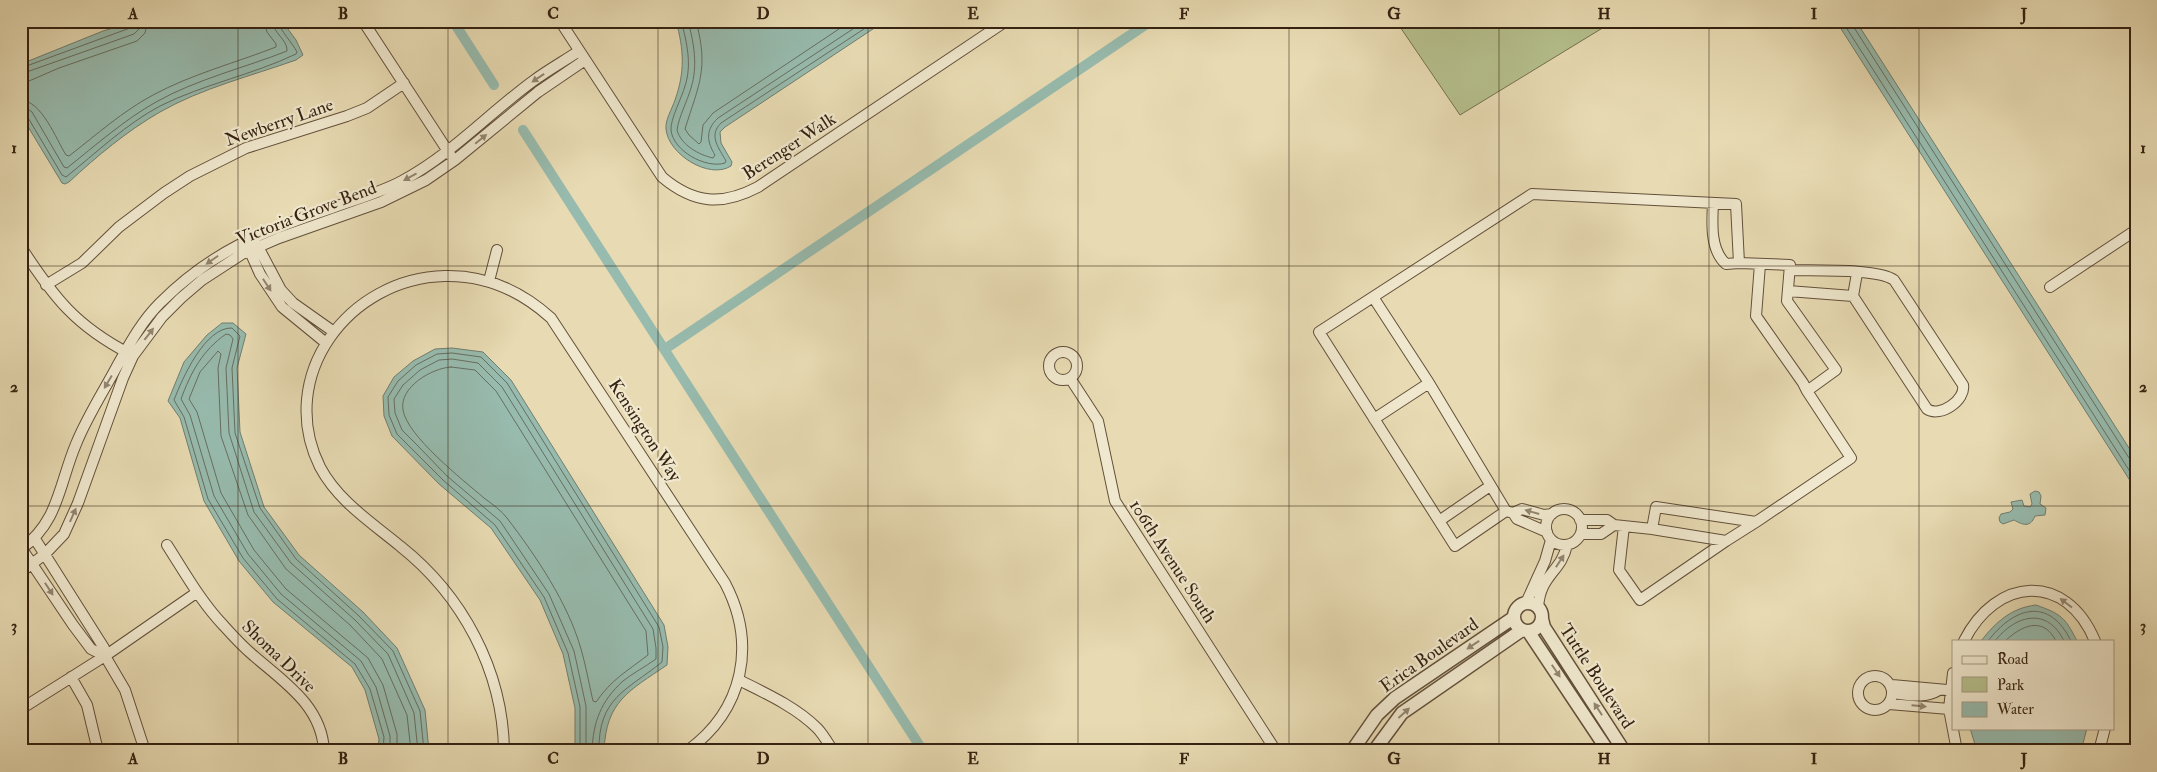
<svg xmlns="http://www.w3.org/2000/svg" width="2157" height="772" font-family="'IM FELL Double Pica',serif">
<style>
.green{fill:#b5c08d;stroke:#75714f}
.water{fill:#97bbae;stroke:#707e6f}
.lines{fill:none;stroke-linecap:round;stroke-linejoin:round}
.shore{stroke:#666e60;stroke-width:1}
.canal{stroke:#97bbae;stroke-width:10}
.minor-casing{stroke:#62503a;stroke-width:12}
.tertiary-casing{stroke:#62503a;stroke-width:15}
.minor{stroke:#f0e8ce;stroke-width:10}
.tertiary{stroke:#f0e8ce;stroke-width:12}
.oneway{fill:#928570}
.grid{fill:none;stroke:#352211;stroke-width:1;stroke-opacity:0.55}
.labels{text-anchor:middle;stroke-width:4.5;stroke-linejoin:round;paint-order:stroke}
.street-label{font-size:18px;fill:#352211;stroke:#f0e8ce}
.neatline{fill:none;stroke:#352211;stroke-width:2}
.grid-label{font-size:16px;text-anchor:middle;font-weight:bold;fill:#352211}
</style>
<rect width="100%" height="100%" fill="#e8dbb3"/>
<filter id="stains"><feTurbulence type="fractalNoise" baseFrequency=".004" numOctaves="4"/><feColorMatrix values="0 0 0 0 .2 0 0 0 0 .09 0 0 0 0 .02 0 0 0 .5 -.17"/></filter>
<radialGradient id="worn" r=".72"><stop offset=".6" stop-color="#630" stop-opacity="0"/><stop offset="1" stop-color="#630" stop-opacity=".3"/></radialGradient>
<path class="green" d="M1396 21H1614L1460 115Z"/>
<path class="water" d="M137 21H282L296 40 303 55 296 60C251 76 202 88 160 112 127 131 97 156 69 182L65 184 62 183 21 115V64L103 31Z
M676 21H885L725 127 720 132 721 143 732 162 731 166C709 180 668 154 666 129 665 120 672 109 675 100 685 72 684 50 676 21Z
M1836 21H1856L2136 459V490Z
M222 323H233L246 334 237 368 240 432 264 507 299 555 363 612 397 648 425 710 429 751H378L379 739 365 690 352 667 273 602 239 561 204 501 180 418 168 401 184 362 207 335Z
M452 348 483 352 511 380 664 625 668 647 667 665C629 691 606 701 604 751H575V708L563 654 540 600 491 528 439 484 392 436 384 416 383 396 394 377 413 361 435 349Z
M2035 491 2039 492 2041 496 2040 504 2046 508 2045 515 2035 516C2030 528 2023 525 2014 520L2003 524 2000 522 1999 518 2001 514 2010 512 2013 509 2011 502 2022 500 2024 506 2030 507 2032 504 2030 494Z
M2036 605C2061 614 2065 617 2077 641H1981C1996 622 2011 608 2036 605Z
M1970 728H2087L2081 751H1977Z"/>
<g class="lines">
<path class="shore" d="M681 21C687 42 692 65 685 86 682 97 670 120 671 130 673 151 706 169 725 163L726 161C719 148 708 136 721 123L876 21
M688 21C694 43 698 66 691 88 687 102 679 116 677 130 681 145 699 155 713 158L715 155C707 142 705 130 718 118L865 21
M696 21C709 69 699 84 685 129L689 135 699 144 701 142 703 125 713 113 851 21
M1842 21 2136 481
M1852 21 1853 26 2129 458 2136 461
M21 68 130 28 134 26V21
M21 74 134 34 139 29 141 21
M21 82 29 81 59 68 137 41 145 33 148 21
M21 100C42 101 56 139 66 155L69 156C96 135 123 111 153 95 192 74 235 63 276 47V44L267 32 264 21
M21 107 28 109 32 112 64 167 67 168C96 145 124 120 156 102 197 79 244 68 287 51 288 40 273 33 272 21
M21 114 27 116 62 175 66 177C96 153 126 124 160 106 204 84 252 75 296 54L297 52C292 42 280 31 278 21
M451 367 475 370 496 391 646 631 648 655C626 672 612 679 596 702L593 701C589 684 586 666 581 649 568 603 536 556 507 518 501 510 492 504 484 498 463 480 407 436 403 410 399 387 432 368 451 367Z
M1988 641C2014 607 2049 596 2071 641
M1995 641C2016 614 2048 607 2064 641
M2005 641C2021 626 2043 615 2056 641
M383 751 384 737 370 689 355 664 277 599 243 558 208 499 184 417 174 400C182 379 205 327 232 328L240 336 232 368 235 433 260 508 296 559 359 616 393 651 420 711 424 751
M390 751V736L376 687 361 661 281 594 248 554 214 496 190 415 181 399C191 372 202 351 226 334L230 335 233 339 226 368 229 433 254 512 291 563 355 620 388 654 414 713 418 751
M397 751V734L383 685 368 658 286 589 254 550 221 493 197 412 189 399 200 372 218 351 221 354 218 368 221 436 248 515 286 569 350 625 382 659 407 715 411 751
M580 751V707L568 653 544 597 495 525 443 480 397 434 389 415 388 397 398 381 416 365 437 354 452 353 481 357 507 383 659 627 663 647 662 662C626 691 598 698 599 751
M586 751V706L574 651 549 594 500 521 447 476 417 445 402 430 395 413 394 399 403 385 420 370 439 360 452 359 478 363 502 387 653 629 656 648V659C645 667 633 673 623 681 601 701 593 722 592 751"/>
<path class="canal" d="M453 21 494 85
M523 130 923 751
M665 349 1151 21"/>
<g class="minor-casing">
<path id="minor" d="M363 21 451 156
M560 21 662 177C694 204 722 206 758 187L1006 21
M1713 203C1712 223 1710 250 1726 264L1739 263
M256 243 281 290 293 303 334 332
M21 247C54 298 76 326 130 354
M248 247 260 274 282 307 326 343
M1760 264 1756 316 1803 383 1807 391
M489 281 497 250
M46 285 82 263 119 227 164 193 190 176 246 148 347 116 367 108 404 83
M2050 287 2136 230
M1788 291 1853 296 1927 409C1940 418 1966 400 1963 385L1894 280C1878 268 1812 271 1790 270
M1853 296 1857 273
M1373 297 1429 383 1506 511 1455 546 1319 332 1532 194 1736 204 1739 263 1790 265 1787 301 1836 370 1807 391 1851 458 1756 522
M1049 366a14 14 0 1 1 28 0a14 14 0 1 1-28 0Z
M1070 378 1098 421 1115 501 1276 751
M1374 419 1429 383
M1546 527a18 18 0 1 1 36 0a18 18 0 1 1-36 0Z
M1506 511 1513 513 1517 519 1547 532
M1513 513 1522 509 1544 515 1552 514
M1580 520H1607L1614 525 1652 529 1726 541 1756 522 1656 507 1652 529
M1439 521 1490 486
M1624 526 1619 570 1640 600 1726 541
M1581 534H1601L1614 525
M35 539 104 648 105 656 125 690 145 751
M167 545C185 573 201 602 224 626 233 636 243 647 254 656 284 682 322 706 324 751
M21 549C59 522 59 484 76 444 87 417 102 394 116 368 129 345 141 322 160 303 212 251 261 232 329 209 353 200 380 193 402 181 452 154 488 114 533 81 548 70 564 61 579 51
M22 549 73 625 91 649 105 656
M21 572 45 554 64 534 78 503 123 378 133 356 162 317 181 298 202 280 242 254 279 238 381 202 426 180 455 160 538 92 585 60
M1526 603 1545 561 1551 540
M1538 608C1540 574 1561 573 1567 545
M1964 641C1996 577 2066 571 2095 641
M1953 673 1949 709 1957 751
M1858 693a17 17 0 1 1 34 0a17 17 0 1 1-34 0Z
M71 677 87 705 98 751
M739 680C765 693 796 707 817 728 823 734 828 743 833 751
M1892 685 1947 690 1950 692
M1893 693C1909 695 1924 699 1939 690
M1889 704 1949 709
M21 709 105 656 196 593
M504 751C503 670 462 595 400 546 371 522 338 501 320 467 275 376 349 278 445 276 486 275 521 291 551 318L725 583C757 644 744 710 687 751
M2099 751 2105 728"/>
</g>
<g class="tertiary-casing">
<path id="tertiary" d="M1514 617a14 14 0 1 1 28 0a14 14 0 1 1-28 0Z
M1542 619 1544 627 1624 751
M1528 631 1608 751
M1352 751 1377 715 1395 698 1513 618
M1374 751 1402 713 1522 630"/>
</g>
<use href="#minor" class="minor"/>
<use href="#tertiary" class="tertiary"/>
</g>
<defs><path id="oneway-solid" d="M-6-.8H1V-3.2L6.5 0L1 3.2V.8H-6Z" transform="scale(1.25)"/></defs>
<g class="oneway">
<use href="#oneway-solid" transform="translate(538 78) rotate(146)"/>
<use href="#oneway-solid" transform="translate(481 139) rotate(-39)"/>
<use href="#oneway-solid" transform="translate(410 177) rotate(151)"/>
<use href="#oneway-solid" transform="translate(212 260) rotate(145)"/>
<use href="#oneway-solid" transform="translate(267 285) rotate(57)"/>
<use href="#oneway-solid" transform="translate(149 334) rotate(-52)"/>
<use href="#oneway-solid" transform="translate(108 382) rotate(121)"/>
<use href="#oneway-solid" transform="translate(1532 512) rotate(-164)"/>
<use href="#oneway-solid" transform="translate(73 515) rotate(-66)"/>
<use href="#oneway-solid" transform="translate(1560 561) rotate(-57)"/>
<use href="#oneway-solid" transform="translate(49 589) rotate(57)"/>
<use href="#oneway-solid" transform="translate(2066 603) rotate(-143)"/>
<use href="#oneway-solid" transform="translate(1473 645) rotate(146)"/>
<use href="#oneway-solid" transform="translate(1556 671) rotate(56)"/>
<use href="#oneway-solid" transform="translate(1919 706) rotate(5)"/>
<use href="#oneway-solid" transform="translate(1598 709) rotate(-123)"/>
<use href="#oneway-solid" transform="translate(1404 713) rotate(-42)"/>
</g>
<path class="grid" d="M238 21V751M448 21V751M658 21V751M868 21V751M1078 21V751M1289 21V751M1499 21V751M1709 21V751M1919 21V751M21 266H2136M21 506H2136"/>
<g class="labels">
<g class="street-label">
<text transform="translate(279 122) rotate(-19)" y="6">Newberry Lane</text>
<text transform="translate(789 146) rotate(-33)" y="6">Berenger Walk</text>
<text transform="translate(306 213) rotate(-21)" y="6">Victoria Grove Bend</text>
<text transform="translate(645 430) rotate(57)" y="6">Kensington Way</text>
<text transform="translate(1173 561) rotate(57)" y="6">106th Avenue South</text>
<text transform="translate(1429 655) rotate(-35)" y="6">Erica Boulevard</text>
<text transform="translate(279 656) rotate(44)" y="6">Shoma Drive</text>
<text transform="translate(1597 676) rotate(57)" y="6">Tuttle Boulevard</text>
</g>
</g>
<rect width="2157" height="772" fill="none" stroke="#e8dbb3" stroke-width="55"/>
<rect x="1952" y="640" width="162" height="90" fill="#f0e8ce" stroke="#a59982"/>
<rect x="1962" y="656" width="25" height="8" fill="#f0e8ce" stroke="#a59982"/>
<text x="1997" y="664" font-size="15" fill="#352211">Road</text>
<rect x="1962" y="677" width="25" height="15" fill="#b5c08d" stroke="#a59982"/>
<text x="1997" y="690" font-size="15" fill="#352211">Park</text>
<rect x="1962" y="702" width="25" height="15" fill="#97bbae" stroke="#a59982"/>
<text x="1997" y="714" font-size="15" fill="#352211">Water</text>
<rect x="28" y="28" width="2102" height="716" class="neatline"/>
<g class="grid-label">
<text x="133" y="19">A</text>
<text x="343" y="19">B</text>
<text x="553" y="19">C</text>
<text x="763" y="19">D</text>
<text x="973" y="19">E</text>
<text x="1184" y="19">F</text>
<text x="1394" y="19">G</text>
<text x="1604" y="19">H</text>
<text x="1814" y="19">I</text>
<text x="2024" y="19">J</text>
<text x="14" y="153">1</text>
<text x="2143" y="153">1</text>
<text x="14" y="392">2</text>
<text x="2143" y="392">2</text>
<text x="14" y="631">3</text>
<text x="2143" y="631">3</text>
<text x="133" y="764">A</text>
<text x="343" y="764">B</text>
<text x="553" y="764">C</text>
<text x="763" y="764">D</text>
<text x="973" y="764">E</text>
<text x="1184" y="764">F</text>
<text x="1394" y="764">G</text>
<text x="1604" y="764">H</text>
<text x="1814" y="764">I</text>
<text x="2024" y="764">J</text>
</g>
<rect width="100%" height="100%" filter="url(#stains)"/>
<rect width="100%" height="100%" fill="url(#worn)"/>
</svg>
